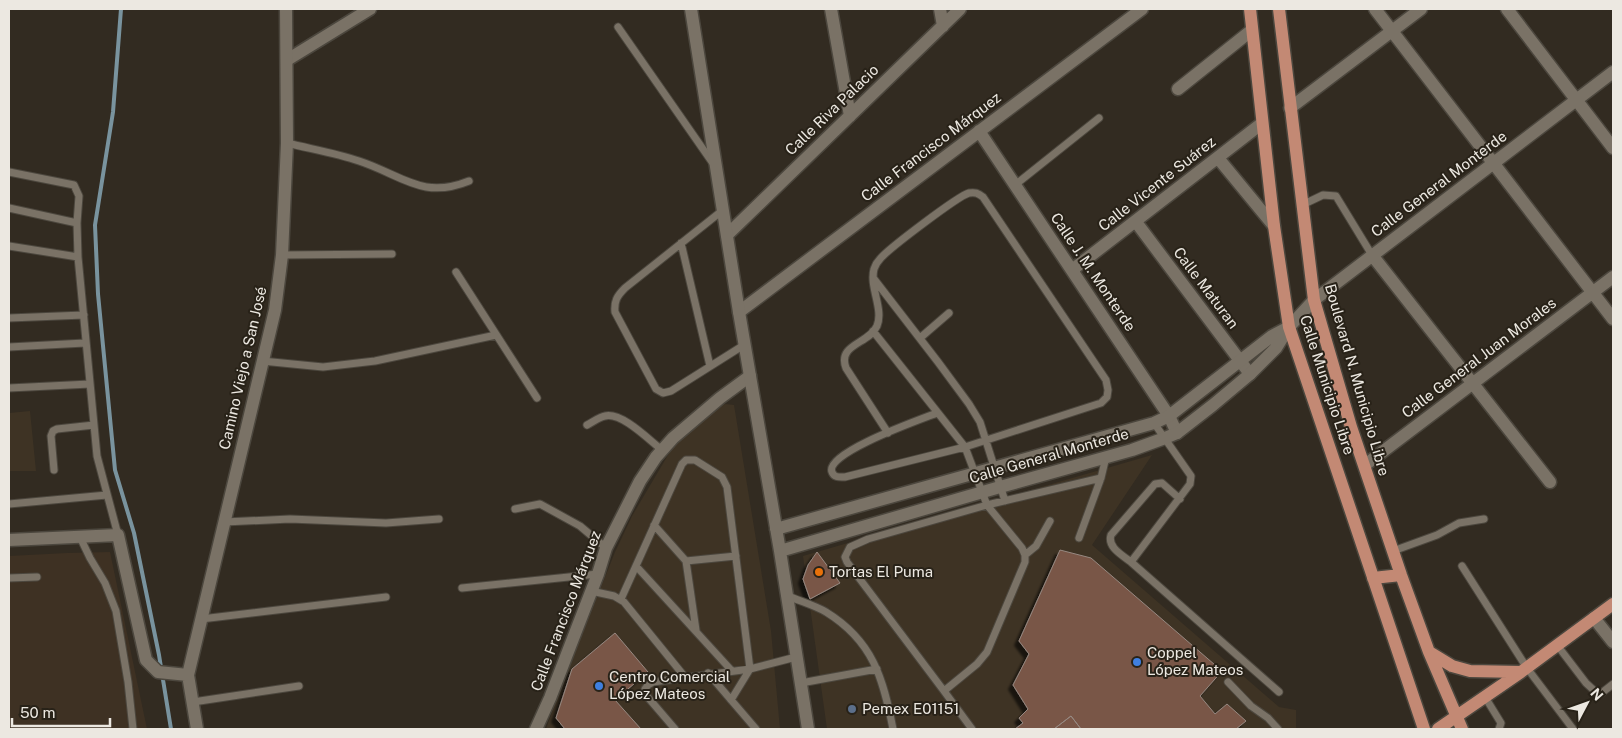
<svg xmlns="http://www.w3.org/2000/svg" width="1622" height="738" font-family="'Public Sans',sans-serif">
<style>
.built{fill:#3e3324}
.industrial{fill:#3e3123}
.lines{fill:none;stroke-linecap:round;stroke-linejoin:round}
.stream{stroke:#79939e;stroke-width:4}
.building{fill:#795646;stroke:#968881;filter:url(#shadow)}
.service-casing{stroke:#4c473e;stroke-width:9}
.minor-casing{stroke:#4c473e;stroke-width:15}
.tertiary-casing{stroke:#4c473e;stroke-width:15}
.secondary-casing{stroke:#4c473e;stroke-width:15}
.primary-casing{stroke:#4c473e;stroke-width:15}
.service{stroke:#7a7266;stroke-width:7}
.minor{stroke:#7a7266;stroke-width:12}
.tertiary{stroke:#7a7266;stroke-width:12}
.secondary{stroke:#7a7266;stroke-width:12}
.primary{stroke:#c38974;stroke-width:12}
.food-dot{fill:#e8710a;stroke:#282218;stroke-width:2}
.shop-dot{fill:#3f7fe0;stroke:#282218;stroke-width:2}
.service-dot{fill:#5c6f8a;stroke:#282218;stroke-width:2}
.labels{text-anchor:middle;stroke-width:4;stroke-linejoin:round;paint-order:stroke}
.street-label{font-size:15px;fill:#ece8e1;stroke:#282218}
.poi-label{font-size:15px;fill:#ece8e1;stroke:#282218;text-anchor:start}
</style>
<defs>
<filter id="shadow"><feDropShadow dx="-4.5" dy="4.5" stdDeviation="1" flood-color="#0009"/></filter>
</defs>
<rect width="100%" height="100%" fill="#322b21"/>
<path class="built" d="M725 404 734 405 771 631 780 729H546L560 690 615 552 632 516 668 455 681 436Z
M30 411 36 471H9V413Z
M1152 455 1092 545 1279 707 1296 710V729H827L803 556Z"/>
<path class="industrial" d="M110 552 147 729H9V556L67 553Z"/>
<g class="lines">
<path class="stream" d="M121 9 113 112 95 225 98 294 115 470 134 533 159 655 171 729"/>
</g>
<path class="building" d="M1060 550 1091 558 1222 671 1200 696 1215 714 1227 704 1246 721 1236 729H1081L1071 716 1054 729H1015L1023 723 1019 718 1028 709 1013 685 1029 654 1019 641Z
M817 552 840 583 810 599 803 579 808 565Z
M615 633 648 672 615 700 641 729H565L556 718 572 669Z
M1071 716 1081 729H1054Z"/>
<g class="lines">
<g class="service-casing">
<path id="service" d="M618 27 712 162
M287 143C311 149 336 153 359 161 402 175 422 200 469 181
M9 172 74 185 79 196 77 223 78 257 97 456 118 535
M1015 185 1099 118
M1302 205 1323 195 1336 196 1372 255
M9 208 77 223
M723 210 625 288C617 296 614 301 615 312L656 389 663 393 671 391 744 345
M681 243 710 366
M9 246 78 257
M282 255 392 254
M456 272 537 398
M874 279 938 362 969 404 980 422 986 441 1005 501
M9 318 84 315
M873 331 965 447 1101 403 1107 397 1108 390 1106 380 983 197C978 193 975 192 969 193 958 196 888 249 880 259 877 262 875 266 874 269 869 287 884 309 877 326 869 344 837 344 846 368L888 433
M920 338 949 313
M9 347 85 343
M262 361 323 367 375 361 496 335
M9 388 90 384
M937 413C922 419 824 453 832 472 834 478 840 477 845 477L965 447 987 505 1022 548 1025 555V562L987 652 977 664 944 691 847 562 845 557 850 547 868 539 987 505 1101 478
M1154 423 1191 476 1190 484 1131 562 1279 692
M587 425C593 422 599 417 605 416 622 412 649 440 662 450
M54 470 51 436 53 431 57 429 94 425
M9 504 107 495
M515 509 540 504 580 526 606 548
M224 522 290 519 386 523 439 519
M654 525 686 561 696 630
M80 537 90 558 105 583 116 611 128 682 133 729
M1079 538 1101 478 1106 457
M1393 551 1437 535 1459 523 1484 519
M1025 555 1036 546 1050 521
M686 561 736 556
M1131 562C1122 555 1107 547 1111 535L1155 484 1162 483 1180 499
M636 566 732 671
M1462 566 1527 668 1573 729
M9 578 37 577
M462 588 598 574
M591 591 614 596 624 602 685 677
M786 595C799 601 814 605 826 612 873 641 883 678 893 729
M621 599 682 464 686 460H695L722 477 727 487 750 669 731 700
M201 619 386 597
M1557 645 1586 683 1599 695 1613 684
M708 673 756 729
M1228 682 1251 706 1268 718 1278 729
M801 683 877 669
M944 691 972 729
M1485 697 1501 723 1499 729
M193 702 299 686
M675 729 645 694V689L648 685 653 682 750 669 796 657"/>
</g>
<g class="minor-casing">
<path id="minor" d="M831 9 850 116
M940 9 943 26
M1375 9 1613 319
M1507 9 1613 148
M287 60 370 9
M1178 89 1252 30
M1290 108 1421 9
M979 131 1169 416 1177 433
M1218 158 1274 226
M1136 222 1250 374
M727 235 960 9
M1372 255 1550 482
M1072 270 1261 124
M1314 300 1613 72
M739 312 1142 9
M1365 465 1613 277
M1594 618 1613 642
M536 729 550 698 598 574 606 548 640 481 656 457 673 438 720 398 750 376"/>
</g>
<g class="tertiary-casing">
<path id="tertiary" d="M9 540 118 535 146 660 158 672 188 675
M197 729 188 675 275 310 282 255 287 143 286 9"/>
</g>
<g class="secondary-casing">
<path id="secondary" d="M691 9 739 312 780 551 808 729
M776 529 1154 423 1169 416 1272 336 1289 327
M780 551 1000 487 1132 450 1165 438 1177 433 1213 405 1250 374 1276 348 1289 327 1314 300"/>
</g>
<g class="primary-casing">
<path id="primary" d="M1250 9 1274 226 1289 327 1424 729
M1279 9 1314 300 1351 427 1401 575 1429 652 1462 729
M1373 578 1401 575
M1429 652 1452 666 1470 671 1521 672
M1438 729 1521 672 1613 604"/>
</g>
<use href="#service" class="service"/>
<use href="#minor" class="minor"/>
<use href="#tertiary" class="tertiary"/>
<use href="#secondary" class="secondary"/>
<use href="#primary" class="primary"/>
</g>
<circle class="food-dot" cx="819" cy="572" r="5"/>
<g class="shop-dot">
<circle cx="1137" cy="662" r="5"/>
<circle cx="599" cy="686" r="5"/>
</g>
<circle class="service-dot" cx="852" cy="709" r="5"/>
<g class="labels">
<g class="street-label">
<text transform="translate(832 110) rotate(-44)" y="5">Calle Riva Palacio</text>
<text transform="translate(931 147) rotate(-37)" y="5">Calle Francisco Márquez</text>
<text transform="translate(1157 184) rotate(-38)" y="5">Calle Vicente Suárez</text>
<text transform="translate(1439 184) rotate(-37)" y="5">Calle General Monterde</text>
<text transform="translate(1093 272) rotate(56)" y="5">Calle J. M. Monterde</text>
<text transform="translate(1206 288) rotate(53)" y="5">Calle Maturan</text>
<text transform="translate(1479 358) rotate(-37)" y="5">Calle General Juan Morales</text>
<text transform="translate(243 368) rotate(-77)" y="5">Camino Viejo a San José</text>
<text transform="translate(1357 380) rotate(74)" y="5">Boulevard N. Municipio Libre</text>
<text transform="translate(1327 385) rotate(72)" y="5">Calle Municipio Libre</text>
<text transform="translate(1049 456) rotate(-16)" y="5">Calle General Monterde</text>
<text transform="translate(566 611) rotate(-69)" y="5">Calle Francisco Márquez</text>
</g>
<g class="poi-label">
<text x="829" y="577">Tortas El Puma</text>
<text x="1147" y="658">Coppel<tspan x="1147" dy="17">López Mateos</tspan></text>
<text x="609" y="682">Centro Comercial<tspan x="609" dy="17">López Mateos</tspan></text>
<text x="862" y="714">Pemex E01151</text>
</g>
</g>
<rect width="1622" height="738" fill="none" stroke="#ece8e1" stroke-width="20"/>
<g transform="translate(1587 703) rotate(49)" stroke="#282218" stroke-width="4" paint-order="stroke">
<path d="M0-4L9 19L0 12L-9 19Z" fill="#ece8e1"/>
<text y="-8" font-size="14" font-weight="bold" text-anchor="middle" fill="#ece8e1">N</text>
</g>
<path d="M12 718v8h98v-8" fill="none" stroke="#ece8e1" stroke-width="2.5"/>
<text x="20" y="718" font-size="15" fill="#ece8e1" stroke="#282218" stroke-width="4" paint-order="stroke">50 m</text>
</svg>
